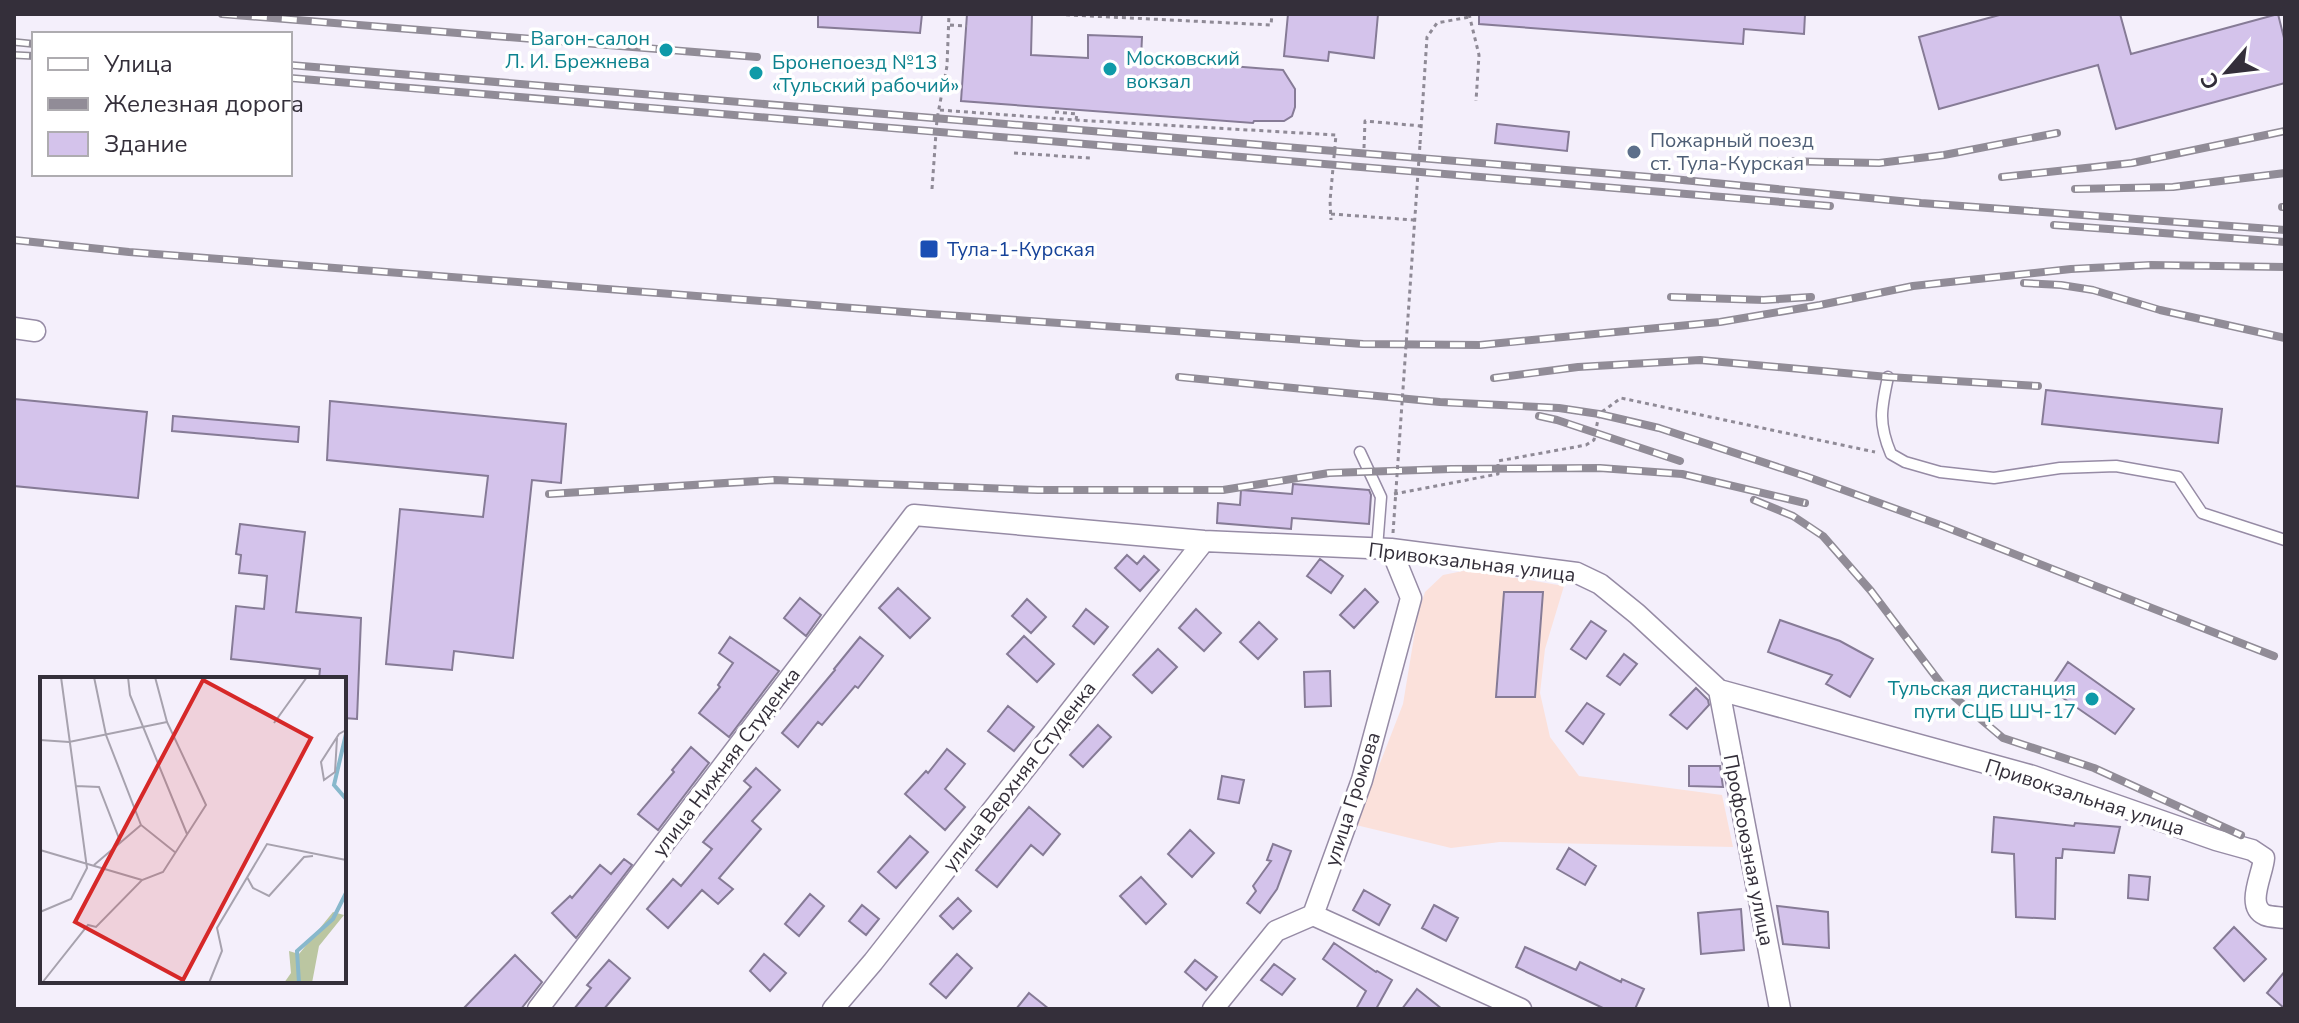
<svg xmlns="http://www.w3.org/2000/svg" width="2299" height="1023" font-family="'Nunito Sans',sans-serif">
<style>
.industrial{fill:#fbe1db}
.building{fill:#d4c3eb;stroke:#867b96;stroke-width:2}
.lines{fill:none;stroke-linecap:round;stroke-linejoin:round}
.service-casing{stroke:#968ba5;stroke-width:13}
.minor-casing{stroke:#968ba5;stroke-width:23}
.path{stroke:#8f8a96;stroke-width:3;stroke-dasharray:4 4;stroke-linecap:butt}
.service{stroke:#fff;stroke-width:10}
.minor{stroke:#fff;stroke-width:20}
.rail-casing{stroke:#918c97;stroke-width:8}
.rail{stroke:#fff;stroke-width:5;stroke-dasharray:15;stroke-linecap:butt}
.path-bridge{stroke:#8f8a96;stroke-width:3;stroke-dasharray:4 4;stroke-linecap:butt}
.culture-dot{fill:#0f9aa8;stroke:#fff;stroke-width:3}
.service-dot{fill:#5c6f8a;stroke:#fff;stroke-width:3}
.transit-dot{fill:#1a4fb4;stroke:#fff;stroke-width:3}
.labels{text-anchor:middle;stroke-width:7;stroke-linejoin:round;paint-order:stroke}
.culture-label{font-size:20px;fill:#0d838f;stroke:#fff;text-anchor:end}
.service-label{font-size:20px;fill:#4e5e75;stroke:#fff;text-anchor:start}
.transit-label{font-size:20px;fill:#164399;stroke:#fff;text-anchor:start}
.street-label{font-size:20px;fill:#342f3a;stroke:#fff}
.inset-river{fill:none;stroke:#88b8cc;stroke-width:4}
.inset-road{fill:none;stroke:#a7a2ae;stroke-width:2}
.view{fill:#d62828;fill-opacity:0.15;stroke:#d62828;stroke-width:4}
.inset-edge{fill:none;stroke:#342f3a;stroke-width:4}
</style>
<rect width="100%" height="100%" fill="#f4effb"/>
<path class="industrial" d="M1468 570 1564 586 1545 649 1540 693 1550 737 1579 776 1722 795 1733 847 1500 842 1451 848 1356 825 1403 704 1418 613 1425 592 1443 575Z"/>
<path class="building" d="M818 14H922L920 33 818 27Z
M967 14H1032L1031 55 1088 58V35L1142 37 1141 59 1283 70 1295 89V107L1292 116 1284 121H1254L1253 123 961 101Z
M1288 14H1378L1374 58 1329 52 1328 61 1284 56Z
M1479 14H1805L1804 34 1744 29 1743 44 1479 24Z
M2003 14H2120L2131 54 2278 14 2285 42V83L2116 129 2098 65 1939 109 1919 37Z
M1497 124 1569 132 1567 151 1495 143Z
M2046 390 2222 409 2218 443 2042 424Z
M14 399 147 412 138 498 14 486Z
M330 401 566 424 561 483 532 480 513 658 454 651 452 670 386 664 400 509 483 517 488 476 327 460Z
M173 416 299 427 298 442 172 431Z
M1293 484 1369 490 1371 495 1369 524 1292 518 1291 529 1217 523 1218 503 1240 505 1241 490 1292 494Z
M240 524 305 532 296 612 361 618 357 719 344 718V679H319L320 669 231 659 236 606 264 609 267 576 239 573 241 555 236 554Z
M1127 555 1137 564 1144 556 1159 570 1140 591 1115 568Z
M1320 559 1343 576 1331 593 1307 576Z
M898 588 930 618 910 638 879 608Z
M1365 589 1378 602 1354 628 1340 615Z
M1504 592H1543L1535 697H1496Z
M800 598 821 615 806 636 784 618Z
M1027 599 1046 617 1031 633 1012 616Z
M1086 609 1108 627 1094 644 1073 626Z
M1196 609 1221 633 1204 651 1179 628Z
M1780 620 1840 641 1873 659 1850 697 1826 684 1832 675 1768 652Z
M1591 621 1606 631 1586 659 1571 649Z
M1259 622 1277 639 1258 659 1240 642Z
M1024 636 1054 664 1037 682 1007 654Z
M730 637 779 671 729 737 699 713 720 687 718 685 733 663 719 653Z
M860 637 883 656 858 688 855 686 822 725 818 722 798 747 782 733 835 670 834 669Z
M1158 649 1177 667 1152 693 1133 675Z
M1624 654 1637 664 1620 685 1607 676Z
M2068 662 2134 709 2115 734 2050 689Z
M1330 671 1331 706 1305 707 1304 672Z
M1696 688 1708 700 1709 705 1687 729 1670 715Z
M1587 703 1604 714 1583 744 1566 731Z
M1008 706 1034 727 1014 751 988 731Z
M1098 725 1111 737 1083 767 1070 755Z
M691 747 709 763 658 830 638 814 674 772 672 770Z
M947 749 965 764 945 789 965 807 945 830 905 794 926 771 928 773Z
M1689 766H1720L1723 787 1689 786Z
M756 768 780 790 752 821 761 829 719 878 733 889 718 904 702 890 668 928 647 909 673 879 681 886 712 849 703 842 751 787 744 781Z
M1222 776 1244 780 1239 803 1218 799Z
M1029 807 1060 834 1043 855 1031 845 997 887 976 870Z
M1994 817 2074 826 2075 823 2120 827 2114 853 2063 849 2062 858H2056L2055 919 2016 917 2014 854 1992 852Z
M1190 830 1214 853 1192 877 1168 854Z
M910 836 928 852 896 888 878 872Z
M1273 844 1291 851 1277 889 1260 913 1247 903 1256 891 1253 886 1271 861 1267 860Z
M1569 848 1596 866 1585 885 1557 869Z
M624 859 632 865 576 938 552 913 570 896 572 898 600 865 611 874Z
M2129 875 2150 877 2148 900 2128 898Z
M1141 877 1166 904 1146 924 1120 896Z
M1364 890 1390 905 1379 925 1353 910Z
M810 894 824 906 799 936 785 924Z
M958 898 971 911 953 929 940 916Z
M862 905 879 919 866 935 849 921Z
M1434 905 1458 918 1446 941 1422 928Z
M1777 906 1828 912 1829 948 1783 944Z
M1741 909 1744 950 1701 954 1698 913Z
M2234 927 2266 959 2244 981 2214 948Z
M1334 943 1376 972 1377 971 1392 980 1376 1009H1356L1366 991 1323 959Z
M1525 947 1576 970 1580 962 1621 982 1622 979 1644 989 1635 1009H1605L1516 967Z
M764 954 786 973 770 991 750 971Z
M957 954 972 968 946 998 930 984Z
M515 955 542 982 521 1009H463Z
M609 960 630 978 604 1009H574L591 988 587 985Z
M1195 960 1217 977 1206 990 1185 972Z
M1274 964 1295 979 1282 995 1261 980Z
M2285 971V1009L2267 993Z
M1417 989 1442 1009H1402Z
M1029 993 1049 1009H1016Z"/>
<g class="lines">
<g class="service-casing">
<path id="service" d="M1888 377C1881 409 1878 423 1891 454L1905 462 1940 472 1994 478 2060 468 2116 466 2178 477 2202 513 2285 540
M1360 452 1381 497 1377 548"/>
</g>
<g class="minor-casing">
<path id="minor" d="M14 328 35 331
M1719 690 1780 1009
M1313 915 1521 1009
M538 1009 914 515 1204 541 1391 549 1577 573 1600 584 1637 614 1719 690 2033 776 2216 840 2252 850 2264 858C2263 874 2245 906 2265 915 2270 917 2279 917 2285 918
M833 1009 873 962 1204 541
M1213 1009 1276 931 1313 915 1362 780 1411 598 1391 549"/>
</g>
<path class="path" d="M1050 14 1271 25 1272 14
M1469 14 1479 55 1476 101
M950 25 967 26
M940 110 1076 120 1336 135 1330 201 1331 220
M1055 112 1077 114 1076 120
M1420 144 1427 37 1437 23 1469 17
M1364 148 1365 121 1421 126
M1014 153 1090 158
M932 189 937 119 947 66 949 14
M1331 214 1414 220
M1394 494 1498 474V461L1586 445 1594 440 1599 414 1621 398 1875 452"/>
<use href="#service" class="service"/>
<use href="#minor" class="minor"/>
<g class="rail-casing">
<path id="rail" d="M222 14 757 57
M14 42 34 44
M14 55 34 56
M290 65 1662 178 1921 203 2285 230
M290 78 1830 206
M1779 161 1879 163 1944 155 2057 133
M2002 177 2132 163 2285 131
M2075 189 2173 187 2285 173
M2282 207H2285
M2054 225 2285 242
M14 240 129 252 930 314 1363 344 1480 345 1720 322 1820 305 1913 286 2071 269 2151 265 2285 267
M2024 283 2061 285 2093 290 2160 310 2285 338
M1671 297 1764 300 1811 297
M1179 377 1440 402 1559 408 1599 414 1659 428 1805 476 1943 526 2274 656
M1494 378 1578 367 1700 360 1888 377 2038 386
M1539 416 1557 420 1680 461
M549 494 774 480 1038 490H1223L1329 473 1451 469 1600 468 1682 474 1805 503
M1754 500 1793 516 1823 536 1871 591 1945 689 2003 738 2094 768 2241 835"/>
</g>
<use href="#rail" class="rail"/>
<path class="path-bridge" d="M1393 533 1420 144"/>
</g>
<g class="culture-dot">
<circle cx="666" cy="50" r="8"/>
<circle cx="1110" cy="69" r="8"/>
<circle cx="756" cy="73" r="8"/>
<circle cx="2092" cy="699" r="8"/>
</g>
<circle class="service-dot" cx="1634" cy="152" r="8"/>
<rect class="transit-dot" x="919" y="239" width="20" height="20" rx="4"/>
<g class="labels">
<g class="culture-label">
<text x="650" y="45">Вагон-салон<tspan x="650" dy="23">Л. И. Брежнева</tspan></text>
<text x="1126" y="65" text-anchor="start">Московский<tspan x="1126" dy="23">вокзал</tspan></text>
<text x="772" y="69" text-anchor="start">Бронепоезд №13<tspan x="772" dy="23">«Тульский рабочий»</tspan></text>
<text x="2076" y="695">Тульская дистанция<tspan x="2076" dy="23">пути СЦБ ШЧ-17</tspan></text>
</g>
<g class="service-label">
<text x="1650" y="147">Пожарный поезд<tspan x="1650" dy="23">ст. Тула-Курская</tspan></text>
</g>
<g class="transit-label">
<text x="947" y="256">Тула-1-Курская</text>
</g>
<g class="street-label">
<text transform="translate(1472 562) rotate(7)" y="7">Привокзальная улица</text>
<text transform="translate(726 762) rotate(-53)" y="7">улица Нижняя Cтуденкa</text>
<text transform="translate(1019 776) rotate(-52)" y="7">улица Верхняя Cтуденка</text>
<text transform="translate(2085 797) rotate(18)" y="7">Привокзальная улица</text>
<text transform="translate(1352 799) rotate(-72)" y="7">улица Громова</text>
<text transform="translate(1749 850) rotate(79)" y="7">Профсоюзная улица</text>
</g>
</g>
<g transform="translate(40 677)">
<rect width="306" height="306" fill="#f4effb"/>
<path d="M293 235 304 238 279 269 272 306H244L251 296 249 274 259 277Z" fill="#bbc6a1"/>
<path class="inset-river" d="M306 57 294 108 306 122M259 306 257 274 293 242 306 216"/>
<path class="inset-road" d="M54 0 66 58 101 148 136 176M88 0 90 18 147 157M234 46 267 0M297 61 295 95 284 103 281 85 299 57 306 53M0 63 29 65 127 45M36 109 59 110 80 164M0 173 102 203M54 188 101 148M207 200 213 211 229 219 264 180 273 179M0 235 31 222 47 191 21 0M2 306 48 248 56 250 102 203 123 195 166 128 127 45 115 0M169 306 182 274 177 251 227 167 306 183"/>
<path class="view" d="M163 3 271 61 143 303 35 245Z"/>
<rect width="306" height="306" class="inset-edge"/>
</g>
<rect width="2299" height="1023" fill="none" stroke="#342f3a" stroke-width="32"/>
<rect x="32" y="32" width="260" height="144" fill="#ffffff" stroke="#aeacb0" stroke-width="2"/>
<rect x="48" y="58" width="40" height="12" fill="#ffffff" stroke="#aeacb0" stroke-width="2"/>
<text x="104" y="72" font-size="24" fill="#342f3a">Улица</text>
<rect x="48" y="98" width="40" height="12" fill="#918c97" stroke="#aeacb0" stroke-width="2"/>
<text x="104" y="112" font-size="24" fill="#342f3a">Железная дорога</text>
<rect x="48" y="132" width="40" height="24" fill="#d4c3eb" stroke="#aeacb0" stroke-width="2"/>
<text x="104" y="152" font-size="24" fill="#342f3a">Здание</text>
<g transform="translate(2227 72) rotate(242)" stroke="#ffffff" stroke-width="6" paint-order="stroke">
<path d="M0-6L14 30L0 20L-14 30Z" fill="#342f3a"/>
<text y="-12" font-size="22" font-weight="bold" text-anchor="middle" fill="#342f3a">С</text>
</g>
</svg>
